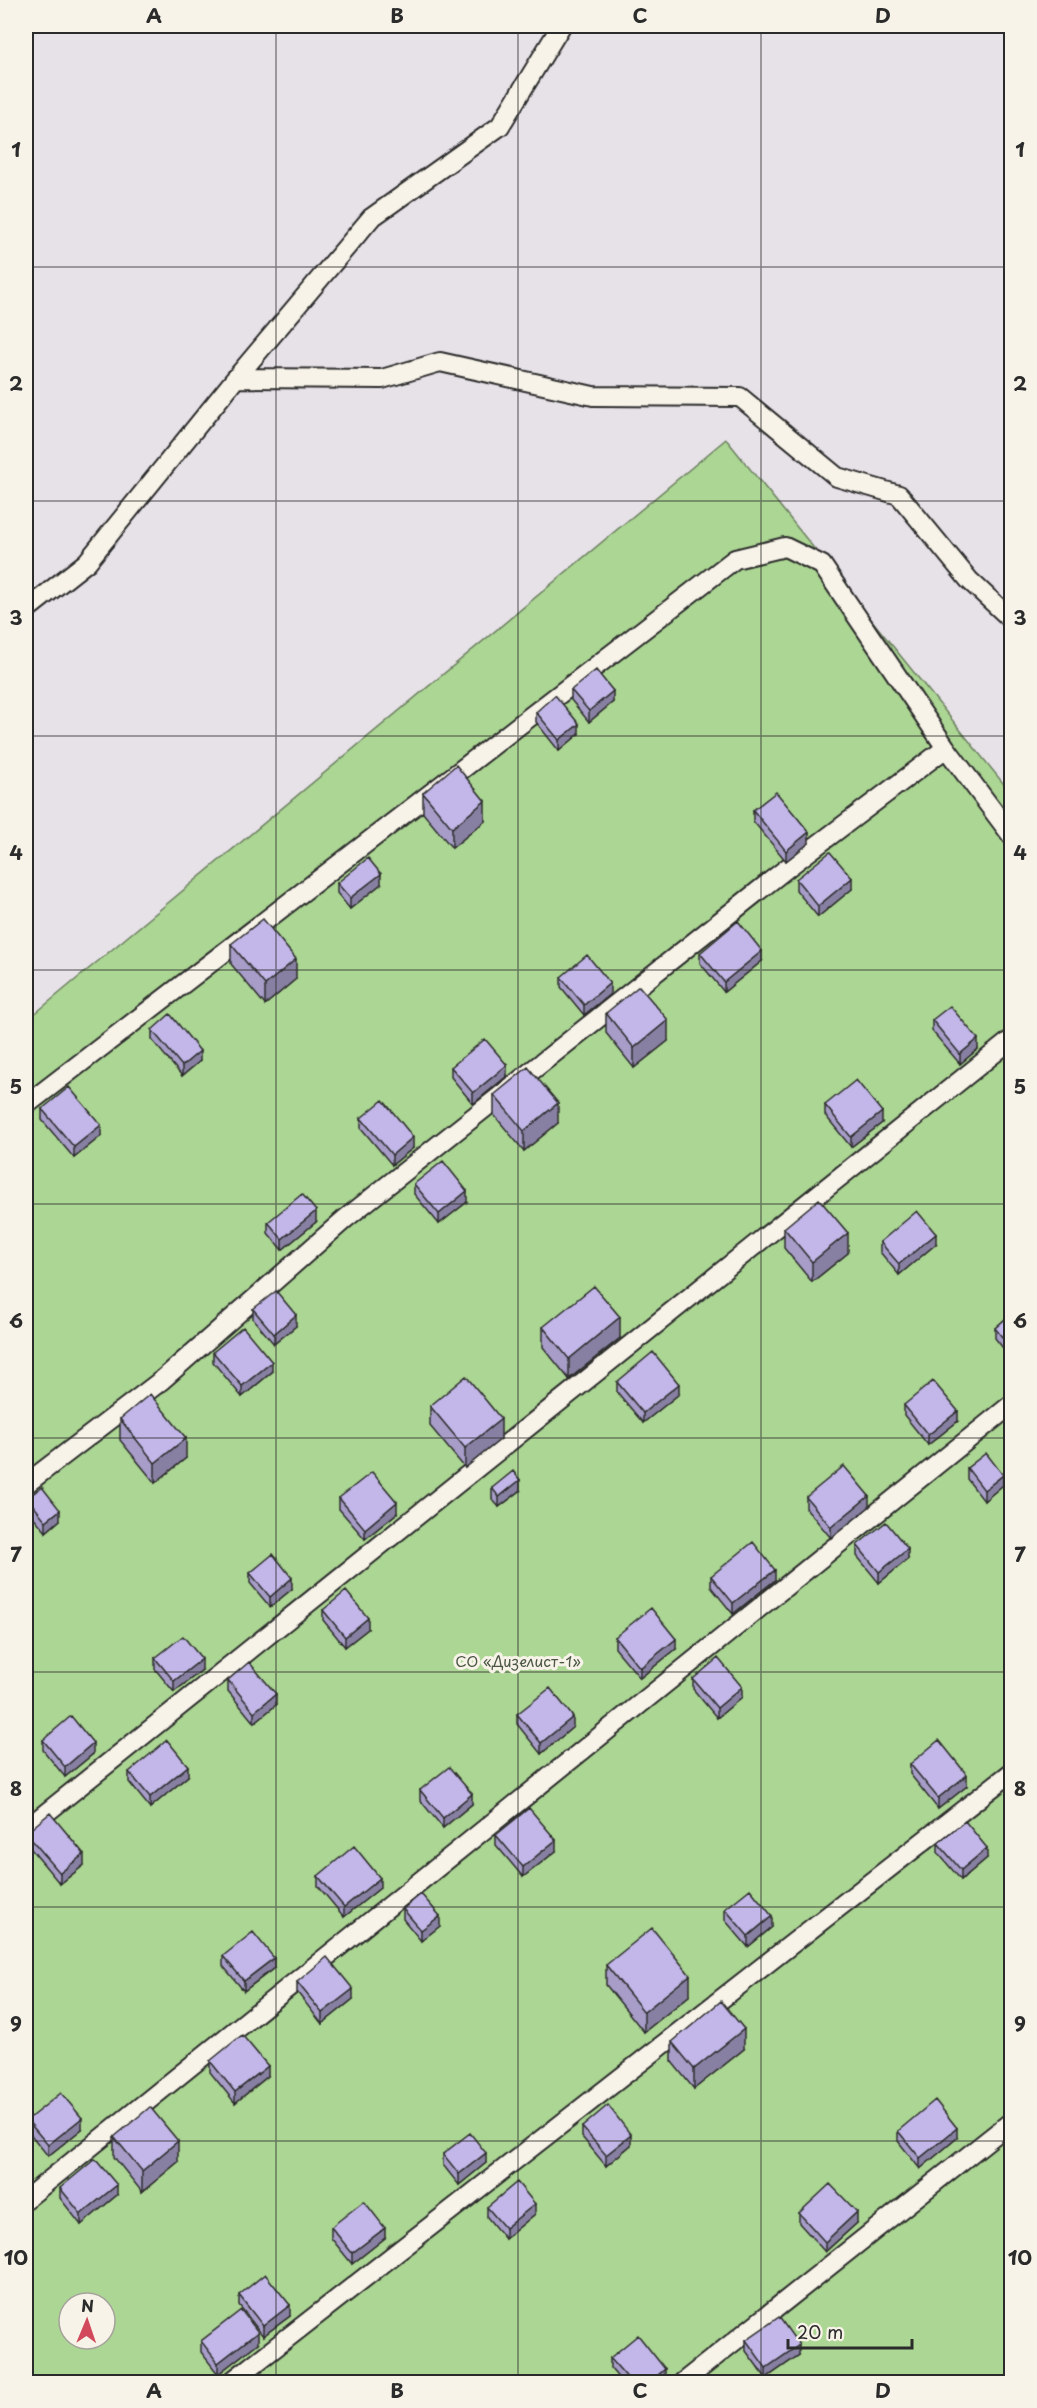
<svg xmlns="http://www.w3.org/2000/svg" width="1037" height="2408" font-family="'Playpen Sans',sans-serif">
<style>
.green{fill:#acd694;stroke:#6c8060;stroke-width:1.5;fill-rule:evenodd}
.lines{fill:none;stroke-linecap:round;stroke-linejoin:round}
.service-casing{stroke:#2b2b2b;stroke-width:22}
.service{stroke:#f7f3e8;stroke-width:18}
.wall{fill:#a79dc8;stroke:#2b2b2b;stroke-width:1.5}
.shaded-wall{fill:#8880a2;stroke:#2b2b2b;stroke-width:1.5}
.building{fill:#c2b7e8;stroke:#2b2b2b;stroke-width:1.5}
.grid{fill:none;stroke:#2b2b2b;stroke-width:1.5;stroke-opacity:0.55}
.labels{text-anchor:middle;stroke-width:6;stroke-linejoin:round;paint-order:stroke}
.park-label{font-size:15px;fill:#4b5645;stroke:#f7f3e8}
.neatline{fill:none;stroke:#2b2b2b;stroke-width:2}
.grid-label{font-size:20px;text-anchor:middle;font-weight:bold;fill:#2b2b2b}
</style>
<rect width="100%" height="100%" fill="#e7e1e8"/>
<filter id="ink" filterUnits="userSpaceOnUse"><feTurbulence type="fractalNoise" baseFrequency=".0167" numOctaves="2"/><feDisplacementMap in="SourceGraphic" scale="12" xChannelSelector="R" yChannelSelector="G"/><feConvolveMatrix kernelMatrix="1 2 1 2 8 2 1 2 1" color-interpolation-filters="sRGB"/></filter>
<g filter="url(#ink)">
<path class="green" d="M726 439 1011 793V2382H26V1021ZM69 2303H105V2339H69Z"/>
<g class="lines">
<g class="service-casing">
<path id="service" d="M236 378 371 218 500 126 561 26
M26 610 87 562 236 378 382 379 440 362 593 396 740 397 837 477 899 495 969 580 1012 620
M26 1105 735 559 785 547 822 565 946 748 1012 836
M26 1484 162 1380 345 1219 791 865 946 748
M26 1829 1012 1039
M26 2199 1012 1404
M231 2382 1012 1772
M683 2382 1012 2121"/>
</g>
<use href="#service" class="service"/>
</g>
<path class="wall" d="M571 690 613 702 589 722 571 700Z
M536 712 579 734 559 751 536 722Z
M423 793 485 821 452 848 423 813Z
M753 810 809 843 786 861 753 821Z
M796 879 852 889 818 917 796 890Z
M337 883 381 884 350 909 337 893Z
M231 944 296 979 265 1005 231 964Z
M700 953 762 961 724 992 700 963Z
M561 977 610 994 584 1015 561 987Z
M606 1013 668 1041 634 1068 606 1033Z
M932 1020 978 1049 960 1064 932 1031Z
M152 1030 200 1061 182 1076 152 1040Z
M451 1067 507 1076 473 1104 451 1077Z
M494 1095 558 1123 524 1151 494 1115Z
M825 1105 882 1123 851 1147 825 1115Z
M42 1109 101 1136 74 1158 42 1120Z
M361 1118 413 1148 392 1165 361 1128Z
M414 1184 467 1202 439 1224 414 1194Z
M268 1222H316L282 1250 268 1233Z
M784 1228 848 1253 812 1282 784 1248Z
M880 1242 936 1244 899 1275 880 1252Z
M253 1309 296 1326 274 1344 253 1319Z
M1011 1314V1358L995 1338V1328Z
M543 1327 620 1338 569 1379 543 1347Z
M213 1352 272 1372 242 1397 213 1362Z
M617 1382 679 1394 643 1423 617 1392Z
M904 1405 958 1421 928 1445 904 1415Z
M430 1406 501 1439 465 1468 430 1426Z
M120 1419 186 1458 155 1483 120 1440Z
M967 1468 1003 1485 984 1501 967 1479Z
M492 1488 520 1491 499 1507 492 1499Z
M806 1497 869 1507 831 1538 806 1508Z
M27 1498 60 1520 46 1532 27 1509Z
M339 1498 397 1513 365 1539 339 1509Z
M857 1545 908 1559 879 1583 857 1556Z
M250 1573 292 1589 270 1607 250 1583Z
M711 1576 775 1580 733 1614 711 1587Z
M323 1610 368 1629 345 1647 323 1620Z
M615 1637 676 1649 640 1678 615 1648Z
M155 1658 202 1670 174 1692 155 1669Z
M693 1679 742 1697 717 1718 693 1689Z
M228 1680 276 1705 254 1723 228 1691Z
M517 1714 573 1727 541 1754 517 1724Z
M43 1740 93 1754 65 1777 43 1750Z
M910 1764 967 1786 938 1809 910 1774Z
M129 1772 188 1776 150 1808 129 1782Z
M420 1790 472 1804 443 1828 420 1800Z
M26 1833 84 1865 60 1884 26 1843Z
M496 1835 556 1851 523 1877 496 1845Z
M938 1843 987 1858 961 1880 938 1853Z
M318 1876 380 1888 344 1917 318 1886Z
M403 1909 440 1926 421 1941 403 1919Z
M725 1909 772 1927 748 1947 725 1920Z
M223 1956 274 1968 244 1991 223 1966Z
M606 1965 690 1995 644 2032 606 1985Z
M297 1982 353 1999 322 2024 297 1992Z
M672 2042 744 2049 694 2089 672 2062Z
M210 2061 268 2076 235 2103 210 2072Z
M27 2120 82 2129 48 2156 27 2130Z
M582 2127 631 2145 606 2166 582 2137Z
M898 2131 957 2138 920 2169 898 2141Z
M114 2137 178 2162 142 2192 114 2157Z
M443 2154 486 2163 459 2185 443 2165Z
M60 2188 117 2195 81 2225 60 2198Z
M487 2207 535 2214 505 2239 487 2217Z
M799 2213 857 2223 825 2252 799 2223Z
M331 2227 385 2238 352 2264 331 2238Z
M239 2295 290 2316 263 2336 239 2305Z
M746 2340 799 2355 766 2378 746 2351Z
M201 2341 258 2343 218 2374 201 2352Z
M610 2358 665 2380 662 2382H622L610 2368Z"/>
<path class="shaded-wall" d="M613 691V702L589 722V711Z
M579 724V734L559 751V740Z
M485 801V821L452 848V828Z
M809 832V843L786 861V851Z
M381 874V884L350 909V898Z
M852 878V889L818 917V906Z
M762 951V961L724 992V982Z
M296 959V979L265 1005V985Z
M610 983V994L584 1015V1005Z
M668 1020V1041L634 1068V1048Z
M978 1039V1049L960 1064V1054Z
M200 1051V1061L182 1076V1066Z
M507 1065V1076L473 1104V1093Z
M558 1103V1123L524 1151V1131Z
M882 1112V1123L851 1147V1137Z
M101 1125V1136L74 1158V1147Z
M413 1137V1148L392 1165V1155Z
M467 1191V1202L439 1224V1214Z
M316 1211V1222L282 1250V1239Z
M848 1233V1253L812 1282V1262Z
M936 1234V1244L899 1275V1264Z
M296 1315V1326L274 1344V1334Z
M620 1317V1338L569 1379V1359Z
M272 1362V1372L242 1397V1386Z
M679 1384V1394L643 1423V1413Z
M958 1411V1421L928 1445V1435Z
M501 1419V1439L465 1468V1448Z
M186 1438V1458L155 1483V1463Z
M1003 1475V1485L984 1501V1490Z
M520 1480V1491L499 1507V1497Z
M869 1496V1507L831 1538V1527Z
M397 1502V1513L365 1539V1529Z
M60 1510V1520L46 1532V1521Z
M908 1549V1559L879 1583V1572Z
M775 1570V1580L733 1614V1603Z
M292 1578V1589L270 1607V1597Z
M368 1618V1629L345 1647V1637Z
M676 1639V1649L640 1678V1668Z
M202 1659V1670L174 1692V1681Z
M742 1687V1697L717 1718V1708Z
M276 1694V1705L254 1723V1712Z
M573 1717V1727L541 1754V1743Z
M93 1743V1754L65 1777V1767Z
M188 1766V1776L150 1808V1797Z
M967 1775V1786L938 1809V1798Z
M472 1794V1804L443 1828V1818Z
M556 1840V1851L523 1877V1867Z
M987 1848V1858L961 1880V1870Z
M84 1854V1865L60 1884V1873Z
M380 1878V1888L344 1917V1907Z
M440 1916V1926L421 1941V1930Z
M772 1916V1927L748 1947V1936Z
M274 1958V1968L244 1991V1981Z
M690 1975V1995L644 2032V2012Z
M353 1989V1999L322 2024V2013Z
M744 2029V2049L694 2089V2069Z
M268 2066V2076L235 2103V2092Z
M82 2118V2129L48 2156V2145Z
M957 2128V2138L920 2169V2158Z
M631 2135V2145L606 2166V2155Z
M178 2141V2162L142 2192V2171Z
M486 2153V2163L459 2185V2174Z
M117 2185V2195L81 2225V2214Z
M535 2204V2214L505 2239V2228Z
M857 2212V2223L825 2252V2242Z
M385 2228V2238L352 2264V2253Z
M290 2305V2316L263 2336V2326Z
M258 2332V2343L218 2374V2363Z
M799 2345V2355L766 2378V2368Z
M665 2369V2380L662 2382H650Z"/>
<path class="building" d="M596 670 613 691 589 711 571 690Z
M555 695 579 724 559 740 536 712Z
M456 765 485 801 452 828 423 793Z
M776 792 809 832 786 851 753 810Z
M830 852 852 878 818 906 796 879Z
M368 858 381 874 350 898 337 883Z
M263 919 296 959 265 985 231 944Z
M738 921 762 951 724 982 700 953Z
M587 955 610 983 584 1005 561 977Z
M639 986 668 1020 634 1048 606 1013Z
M950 1006 978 1039 960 1054 932 1020Z
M170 1014 200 1051 182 1066 152 1030Z
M485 1039 507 1065 473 1093 451 1067Z
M528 1067 558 1103 524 1131 494 1095Z
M856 1080 882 1112 851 1137 825 1105Z
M69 1087 101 1125 74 1147 42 1109Z
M383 1100 413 1137 392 1155 361 1118Z
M443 1161 467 1191 439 1214 414 1184Z
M302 1194 316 1211 282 1239 268 1222Z
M819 1199 848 1233 812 1262 784 1228Z
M917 1211 936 1234 899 1264 880 1242Z
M594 1286 620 1317 569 1359 543 1327Z
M276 1291 296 1315 274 1334 253 1309Z
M1011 1314V1348L995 1328Z
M243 1327 272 1362 242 1386 213 1352Z
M653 1352 679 1384 643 1413 617 1382Z
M466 1376 501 1419 465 1448 430 1406Z
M933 1381 958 1411 928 1435 904 1405Z
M150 1394 186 1438 155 1463 120 1419Z
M986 1453 1003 1475 984 1490 967 1468Z
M844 1466 869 1496 831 1527 806 1497Z
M513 1471 520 1480 499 1497 492 1488Z
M372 1472 397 1502 365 1529 339 1498Z
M42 1487 60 1510 46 1521 27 1498Z
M886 1522 908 1549 879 1572 857 1545Z
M753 1542 775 1570 733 1603 711 1576Z
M273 1554 292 1578 270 1597 250 1573Z
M346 1591 368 1618 345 1637 323 1610Z
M651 1608 676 1639 640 1668 615 1637Z
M183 1636 202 1659 174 1681 155 1658Z
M718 1658 742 1687 717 1708 693 1679Z
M249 1662 276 1694 254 1712 228 1680Z
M550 1688 573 1717 541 1743 517 1714Z
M71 1716 93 1743 65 1767 43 1740Z
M167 1740 188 1766 150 1797 129 1772Z
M939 1740 967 1775 938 1798 910 1764Z
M449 1767 472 1794 443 1818 420 1790Z
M529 1808 556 1840 523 1867 496 1835Z
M50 1813 84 1854 60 1873 26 1833Z
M965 1821 987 1848 961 1870 938 1843Z
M354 1846 380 1878 344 1907 318 1876Z
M750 1889 772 1916 748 1936 725 1909Z
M421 1894 440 1916 421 1930 403 1909Z
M652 1928 690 1975 644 2012 606 1965Z
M253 1932 274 1958 244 1981 223 1956Z
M327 1957 353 1989 322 2013 297 1982Z
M721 2001 744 2029 694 2069 672 2042Z
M242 2035 268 2066 235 2092 210 2061Z
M61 2093 82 2118 48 2145 27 2120Z
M935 2100 957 2128 920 2158 898 2131Z
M608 2105 631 2135 606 2155 582 2127Z
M150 2107 178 2141 142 2171 114 2137Z
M470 2133 486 2153 459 2174 443 2154Z
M95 2159 117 2185 81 2214 60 2188Z
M517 2182 535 2204 505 2228 487 2207Z
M830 2184 857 2212 825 2242 799 2213Z
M364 2201 385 2228 352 2253 331 2227Z
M265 2274 290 2305 263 2326 239 2295Z
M241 2310 258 2332 218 2363 201 2341Z
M779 2317 799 2345 766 2368 746 2340Z
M638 2335 665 2369 650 2382H631L610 2358Z
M134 2376 139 2382H125Z"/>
</g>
<path class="grid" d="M276 26V2382M518 26V2382M761 26V2382M26 267H1012M26 501H1012M26 736H1012M26 970H1012M26 1204H1012M26 1438H1012M26 1672H1012M26 1907H1012M26 2141H1012"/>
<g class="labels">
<g class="park-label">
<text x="518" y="1667">СО «Дизелист-1»</text>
</g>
</g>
<rect width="1037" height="2408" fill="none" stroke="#f7f3e8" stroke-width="66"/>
<g transform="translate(87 2321) rotate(2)"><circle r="28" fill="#f7f3e8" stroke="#a5a39c" stroke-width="1.5"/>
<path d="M0-4.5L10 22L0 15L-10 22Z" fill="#d1495b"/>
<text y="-9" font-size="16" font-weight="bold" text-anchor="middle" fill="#2b2b2b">N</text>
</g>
<path d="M788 2339v9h124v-9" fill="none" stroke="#2b2b2b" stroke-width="3"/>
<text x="797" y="2339" font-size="18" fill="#2b2b2b" stroke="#f7f3e8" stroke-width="4.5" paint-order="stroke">20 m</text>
<rect x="33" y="33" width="971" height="2342" class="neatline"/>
<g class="grid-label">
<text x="154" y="23">A</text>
<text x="397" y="23">B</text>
<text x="640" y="23">C</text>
<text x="883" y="23">D</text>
<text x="16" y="157">1</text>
<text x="1020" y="157">1</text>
<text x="16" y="391">2</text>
<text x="1020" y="391">2</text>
<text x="16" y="625">3</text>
<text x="1020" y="625">3</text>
<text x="16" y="860">4</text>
<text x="1020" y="860">4</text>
<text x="16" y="1094">5</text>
<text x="1020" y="1094">5</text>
<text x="16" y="1328">6</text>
<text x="1020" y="1328">6</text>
<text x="16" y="1562">7</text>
<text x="1020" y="1562">7</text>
<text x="16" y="1796">8</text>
<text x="1020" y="1796">8</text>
<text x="16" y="2031">9</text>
<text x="1020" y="2031">9</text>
<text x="16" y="2265">10</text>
<text x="1020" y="2265">10</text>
<text x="154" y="2398">A</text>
<text x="397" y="2398">B</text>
<text x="640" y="2398">C</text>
<text x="883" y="2398">D</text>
</g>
</svg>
